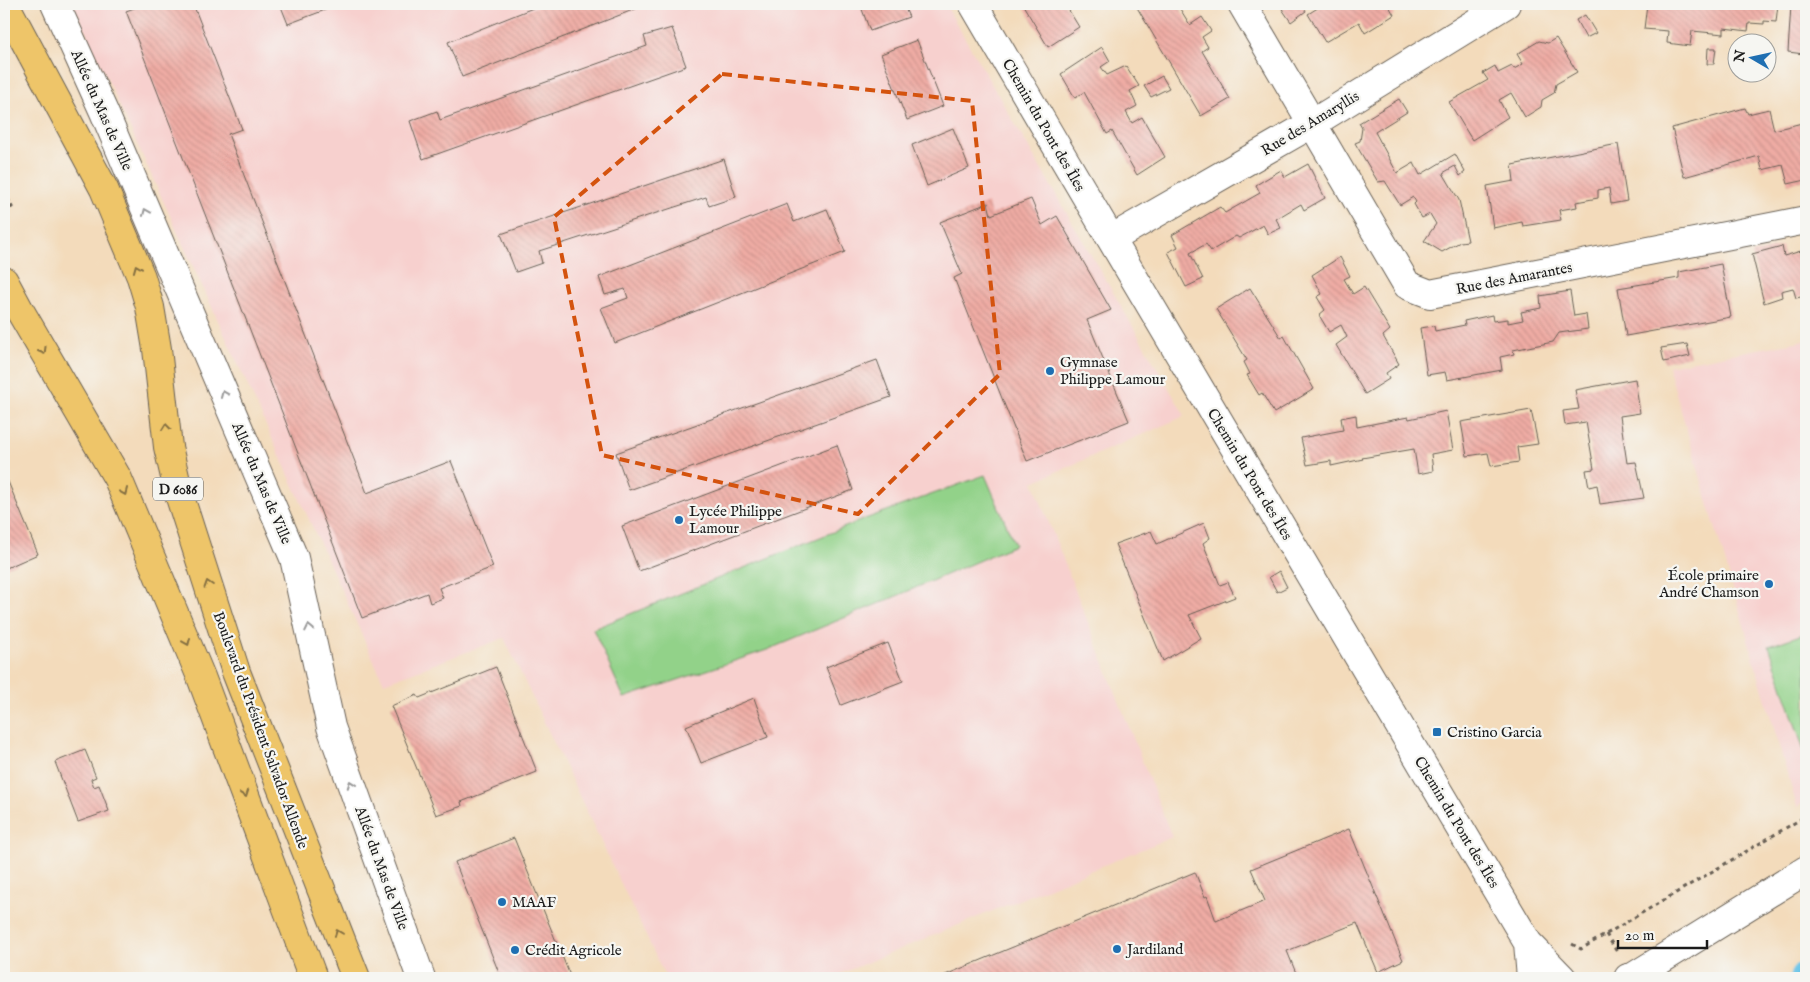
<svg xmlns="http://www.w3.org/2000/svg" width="1810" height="982" font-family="'IM FELL English',serif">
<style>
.built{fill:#f7d0ce}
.garden{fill:#92d289;stroke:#577752}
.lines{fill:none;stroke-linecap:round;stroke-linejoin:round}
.canal{stroke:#6ac5e8;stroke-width:31}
.building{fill:url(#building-back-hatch)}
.minor-casing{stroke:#675f54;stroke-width:30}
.major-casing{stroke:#675f54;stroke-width:30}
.path{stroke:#675f54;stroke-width:3;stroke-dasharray:4 4;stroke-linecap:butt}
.minor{stroke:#fff;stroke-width:28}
.major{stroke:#eec569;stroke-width:28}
.oneway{stroke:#999}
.oneway2{stroke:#857042}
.marked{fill:none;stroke:#d4530e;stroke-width:4;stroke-dasharray:10 6;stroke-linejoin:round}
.poi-dot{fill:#1f6fb2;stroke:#f6f6f2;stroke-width:2}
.labels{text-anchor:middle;stroke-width:4.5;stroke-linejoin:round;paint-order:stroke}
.shield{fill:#f6f6f2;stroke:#5d5d5c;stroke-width:1}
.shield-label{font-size:14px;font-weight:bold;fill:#1c1c1c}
.street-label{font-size:15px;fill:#1c1c1c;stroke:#f6f6f2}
.poi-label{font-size:15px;fill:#1c1c1c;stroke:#f6f6f2;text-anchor:start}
</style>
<defs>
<pattern id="building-back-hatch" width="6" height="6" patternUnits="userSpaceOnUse" patternTransform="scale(1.25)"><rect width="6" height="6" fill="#efaca4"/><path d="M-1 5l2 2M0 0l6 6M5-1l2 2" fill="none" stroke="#cc938d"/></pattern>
</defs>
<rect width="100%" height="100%" fill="#f6f6f2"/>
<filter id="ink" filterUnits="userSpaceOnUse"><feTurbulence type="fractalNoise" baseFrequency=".02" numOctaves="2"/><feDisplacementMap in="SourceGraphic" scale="10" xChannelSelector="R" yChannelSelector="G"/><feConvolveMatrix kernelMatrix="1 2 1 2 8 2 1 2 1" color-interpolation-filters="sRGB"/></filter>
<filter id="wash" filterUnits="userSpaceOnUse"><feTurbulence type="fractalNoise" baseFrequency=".0096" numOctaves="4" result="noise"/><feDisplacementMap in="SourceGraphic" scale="20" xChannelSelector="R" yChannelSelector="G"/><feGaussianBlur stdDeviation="1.12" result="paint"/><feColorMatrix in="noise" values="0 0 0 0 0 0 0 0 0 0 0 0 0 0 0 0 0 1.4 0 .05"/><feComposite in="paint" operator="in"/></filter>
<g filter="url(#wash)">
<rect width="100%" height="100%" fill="#f3dbbb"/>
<path class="built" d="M73 4H945L1185 416 1033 482 1172 837 830 978H666L504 638 384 683Z
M1806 340V801L1797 807 1668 366Z"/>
<path class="garden" d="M985 475 1015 545 899 595 767 650 624 698 593 629 865 519Z
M1806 633V753L1805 754 1769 646Z"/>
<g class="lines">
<path class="canal" d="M1805 978 1806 977"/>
</g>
<g id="blocks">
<path class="building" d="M145 4H193L242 129 228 134 367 493 451 461 493 567 439 588 443 598 430 603 427 593 362 618 126 11Z
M280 4H341L288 24Z
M543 4H648L462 77 448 42Z
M860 4H903L909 17 870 31Z
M1025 4H1065L1079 27 1048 47 1023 5Z
M1135 4H1177L1190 25 1202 17 1211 31 1202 37 1208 47 1202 51 1230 99 1201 116Z
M1290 4H1302L1306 11 1291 22 1282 9Z
M1324 4H1388L1394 15 1365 33 1359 22 1325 42 1308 14Z
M1647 4H1671L1694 6V4H1778L1776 22 1764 21V24L1749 23 1748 31 1724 28V34L1692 31 1690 46 1667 43 1668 31 1644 29Z
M1791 5 1806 7V62H1804V54L1788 52Z
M1585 15 1596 33 1586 38 1576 20Z
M672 28 686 66 423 159 410 121 437 111 440 120 647 46 644 36Z
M1556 38 1577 72 1556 84 1554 93 1542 100 1541 107 1525 117 1511 93 1499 100 1508 117 1472 140 1449 102 1488 80 1483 73 1495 66 1498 73 1512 66 1514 69 1523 64 1517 54 1539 41 1548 43Z
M917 40 943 106 907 120 881 54Z
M1102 47 1110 61 1101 67 1107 75 1126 66 1139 86 1130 91 1137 106 1126 112 1132 123 1142 117 1165 157 1137 175 1112 131 1107 134 1084 92 1075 98 1061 74Z
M1708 48H1716L1714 64H1707Z
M1162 76 1169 88 1151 97 1144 86Z
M1399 99 1407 112 1375 132 1397 173 1414 163 1420 175 1455 154 1465 172 1460 176 1455 166 1443 173 1459 200 1468 241 1460 242 1442 252 1424 241 1436 224 1430 214 1422 218 1414 204 1416 202 1413 197 1400 205 1385 181 1378 182 1355 143 1360 141 1362 128 1359 123Z
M1745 108 1748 114 1769 109 1774 130 1806 122V169H1805L1806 180 1788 184 1783 165 1762 170 1759 156 1684 177 1672 128Z
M953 128 969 168 927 186 912 145Z
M1618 144 1627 201 1611 204 1609 188 1598 190V198L1576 202 1577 207 1559 210 1561 220 1523 226 1522 222 1493 228 1487 186 1514 181 1512 165Z
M724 159 736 197 709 206 706 197 539 251 542 263 516 272 501 234Z
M1308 164 1325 198 1304 210 1301 204 1276 219 1281 228 1268 234 1263 225 1239 238 1236 236 1211 251 1206 244 1190 253 1203 279 1186 287 1168 252 1178 247 1172 235 1220 207 1225 213 1260 193 1256 185 1281 170 1285 177Z
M1031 199 1042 225 1057 216 1111 310 1087 320 1129 421 1027 461 954 278 962 274 940 222 988 203 991 215Z
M787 204 794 222 827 209 845 252 615 343 601 308 628 298 625 289 605 295 599 277Z
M1782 246 1784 256 1801 251 1802 260 1806 259V296L1796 298 1793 288 1781 291 1782 297 1764 303 1752 254Z
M1340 257 1350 276 1344 279 1353 294 1364 287 1390 330 1383 336 1399 364 1386 373 1389 379 1365 394 1336 345 1347 337 1341 325 1329 332 1319 315 1325 310 1317 297 1322 294 1312 275Z
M1721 264 1731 317 1626 336 1618 288 1679 278V272Z
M1250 288 1281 338 1284 336 1314 389 1274 413 1262 393 1259 395 1247 375 1250 374 1244 362 1247 360 1216 309Z
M1570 291 1574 316 1586 314 1588 329 1559 333 1553 342 1513 350 1514 354 1500 357 1502 370 1447 380 1445 372 1427 375 1420 328 1434 326 1435 331 1465 325 1464 321 1492 315 1493 321 1508 319V323L1523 320 1521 312 1541 308 1540 296Z
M1687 344 1690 356 1664 362 1661 348Z
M877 360 891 397 629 490 616 453Z
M1635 379 1640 413 1620 416 1627 463 1636 462 1644 498 1600 504 1597 485 1589 487 1586 470 1594 469 1586 422 1565 425 1563 411 1579 409 1575 390Z
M1531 410 1538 444 1517 447 1519 462 1491 466 1488 453 1467 456 1461 422Z
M1446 411 1453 450 1431 454 1433 471 1418 474 1414 449 1362 458 1363 459 1331 466V461L1307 465 1301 438 1343 430 1341 418 1356 415 1357 427 1408 417 1409 419Z
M837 445 853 490 639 571 622 526Z
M4 472 38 554 4 569Z
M1204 523 1210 538 1203 543 1220 585 1228 582 1235 597 1189 615 1201 638 1163 661 1115 544 1151 531 1157 544Z
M1279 571 1287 587 1277 592 1269 577Z
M888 643 903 681 841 705 826 667Z
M496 667 537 772 461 802 462 806 436 815 391 706 417 695 419 698Z
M754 698 768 737 701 763 686 726Z
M85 750 96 777 91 779 94 787 99 785 109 811 78 822 55 762Z
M1349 829 1403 960 1378 972 1357 923 1287 951 1298 978H938L1195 872 1205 897 1207 896 1216 921 1265 901 1251 869Z
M514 838 571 978H501L455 862Z"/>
</g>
</g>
<g filter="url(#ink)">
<use href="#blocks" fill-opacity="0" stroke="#675f54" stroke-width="1"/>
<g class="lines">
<g class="minor-casing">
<path id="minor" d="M55 4 104 112 294 558 331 727 421 978
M973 4 1111 239 1528 943 1562 978
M1242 4 1407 285 1430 294 1806 220
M1111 239 1313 123 1506 4
M1528 943 1531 978
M1628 978 1633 977 1806 870"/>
</g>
<g class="major-casing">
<path id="major" d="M5 4 104 189 141 277 150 307 157 349 168 447 179 494 236 672 356 978
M4 281 19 309 118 479 201 677 313 978"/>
</g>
<path class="path" d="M4 191 12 207 4 210
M1606 934 1617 952
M1572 944 1581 949 1806 816"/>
<use href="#minor" class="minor"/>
<use href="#major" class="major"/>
</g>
<defs><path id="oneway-chevron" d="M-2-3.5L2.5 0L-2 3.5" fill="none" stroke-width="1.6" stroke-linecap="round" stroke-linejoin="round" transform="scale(1.25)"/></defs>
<g class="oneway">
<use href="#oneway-chevron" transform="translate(146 212) rotate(-113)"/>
<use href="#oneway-chevron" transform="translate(224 394) rotate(-113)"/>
<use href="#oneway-chevron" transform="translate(309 628) rotate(-102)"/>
<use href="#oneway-chevron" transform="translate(351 784) rotate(-110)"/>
</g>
<g class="oneway2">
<use href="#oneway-chevron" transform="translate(137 268) rotate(-112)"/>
<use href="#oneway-chevron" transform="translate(43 351) rotate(60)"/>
<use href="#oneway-chevron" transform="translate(166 427) rotate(-96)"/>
<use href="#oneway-chevron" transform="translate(124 492) rotate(67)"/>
<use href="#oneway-chevron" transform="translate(208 584) rotate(-108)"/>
<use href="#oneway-chevron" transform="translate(187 642) rotate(67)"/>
<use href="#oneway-chevron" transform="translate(245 794) rotate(70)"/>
<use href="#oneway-chevron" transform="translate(338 933) rotate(-111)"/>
</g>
</g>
<path class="marked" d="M722 74 972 101 1000 374 858 514 602 455 554 217Z"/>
<g class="poi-dot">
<circle cx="1050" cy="371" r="5"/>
<circle cx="679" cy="520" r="5"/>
<circle cx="1769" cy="584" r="5"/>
<rect x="1432" y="727" width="10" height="10" rx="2.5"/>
<circle cx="502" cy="902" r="5"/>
<circle cx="1117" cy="949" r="5"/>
<circle cx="515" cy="950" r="5"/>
</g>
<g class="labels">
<rect class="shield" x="153" y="477.5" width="50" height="23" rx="4"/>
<g class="shield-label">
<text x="178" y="494">D 6086</text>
</g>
<g class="street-label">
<text transform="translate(102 110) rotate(66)" y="5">Allée du Mas de Ville</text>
<text transform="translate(1310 123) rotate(-31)" y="5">Rue des Amaryllis</text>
<text transform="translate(1044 125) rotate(60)" y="5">Chemin du Pont des Îles</text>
<text transform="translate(1514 278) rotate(-11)" y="5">Rue des Amarantes</text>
<text transform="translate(1250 474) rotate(59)" y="5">Chemin du Pont des Îles</text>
<text transform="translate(262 483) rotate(67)" y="5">Allée du Mas de Ville</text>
<text transform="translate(261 730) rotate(70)" y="5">Boulevard du Président Salvador Allende</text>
<text transform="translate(1457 822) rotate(59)" y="5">Chemin du Pont des Îles</text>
<text transform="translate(382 868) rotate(70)" y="5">Allée du Mas de Ville</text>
</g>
<g class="poi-label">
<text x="1060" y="367">Gymnase<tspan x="1060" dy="17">Philippe Lamour</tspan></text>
<text x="689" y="516">Lycée Philippe<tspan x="689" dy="17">Lamour</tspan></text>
<text x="1759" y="580" text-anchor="end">École primaire<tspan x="1759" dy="17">André Chamson</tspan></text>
<text x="1447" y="737">Cristino Garcia</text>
<text x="512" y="907">MAAF</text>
<text x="1127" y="954">Jardiland</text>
<text x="525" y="955">Crédit Agricole</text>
</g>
</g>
<rect width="1810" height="982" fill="none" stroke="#f6f6f2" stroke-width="20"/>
<g transform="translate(1752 58) rotate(279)"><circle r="24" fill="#f6f6f2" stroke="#9f9f9c"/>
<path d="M0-4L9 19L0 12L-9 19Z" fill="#1f6fb2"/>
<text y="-8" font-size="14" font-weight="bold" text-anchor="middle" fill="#1c1c1c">N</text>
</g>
<path d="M1618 940v8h89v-8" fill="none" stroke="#1c1c1c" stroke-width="2.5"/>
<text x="1625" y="940" font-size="15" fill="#1c1c1c" stroke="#f6f6f2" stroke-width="4" paint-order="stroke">20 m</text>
</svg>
